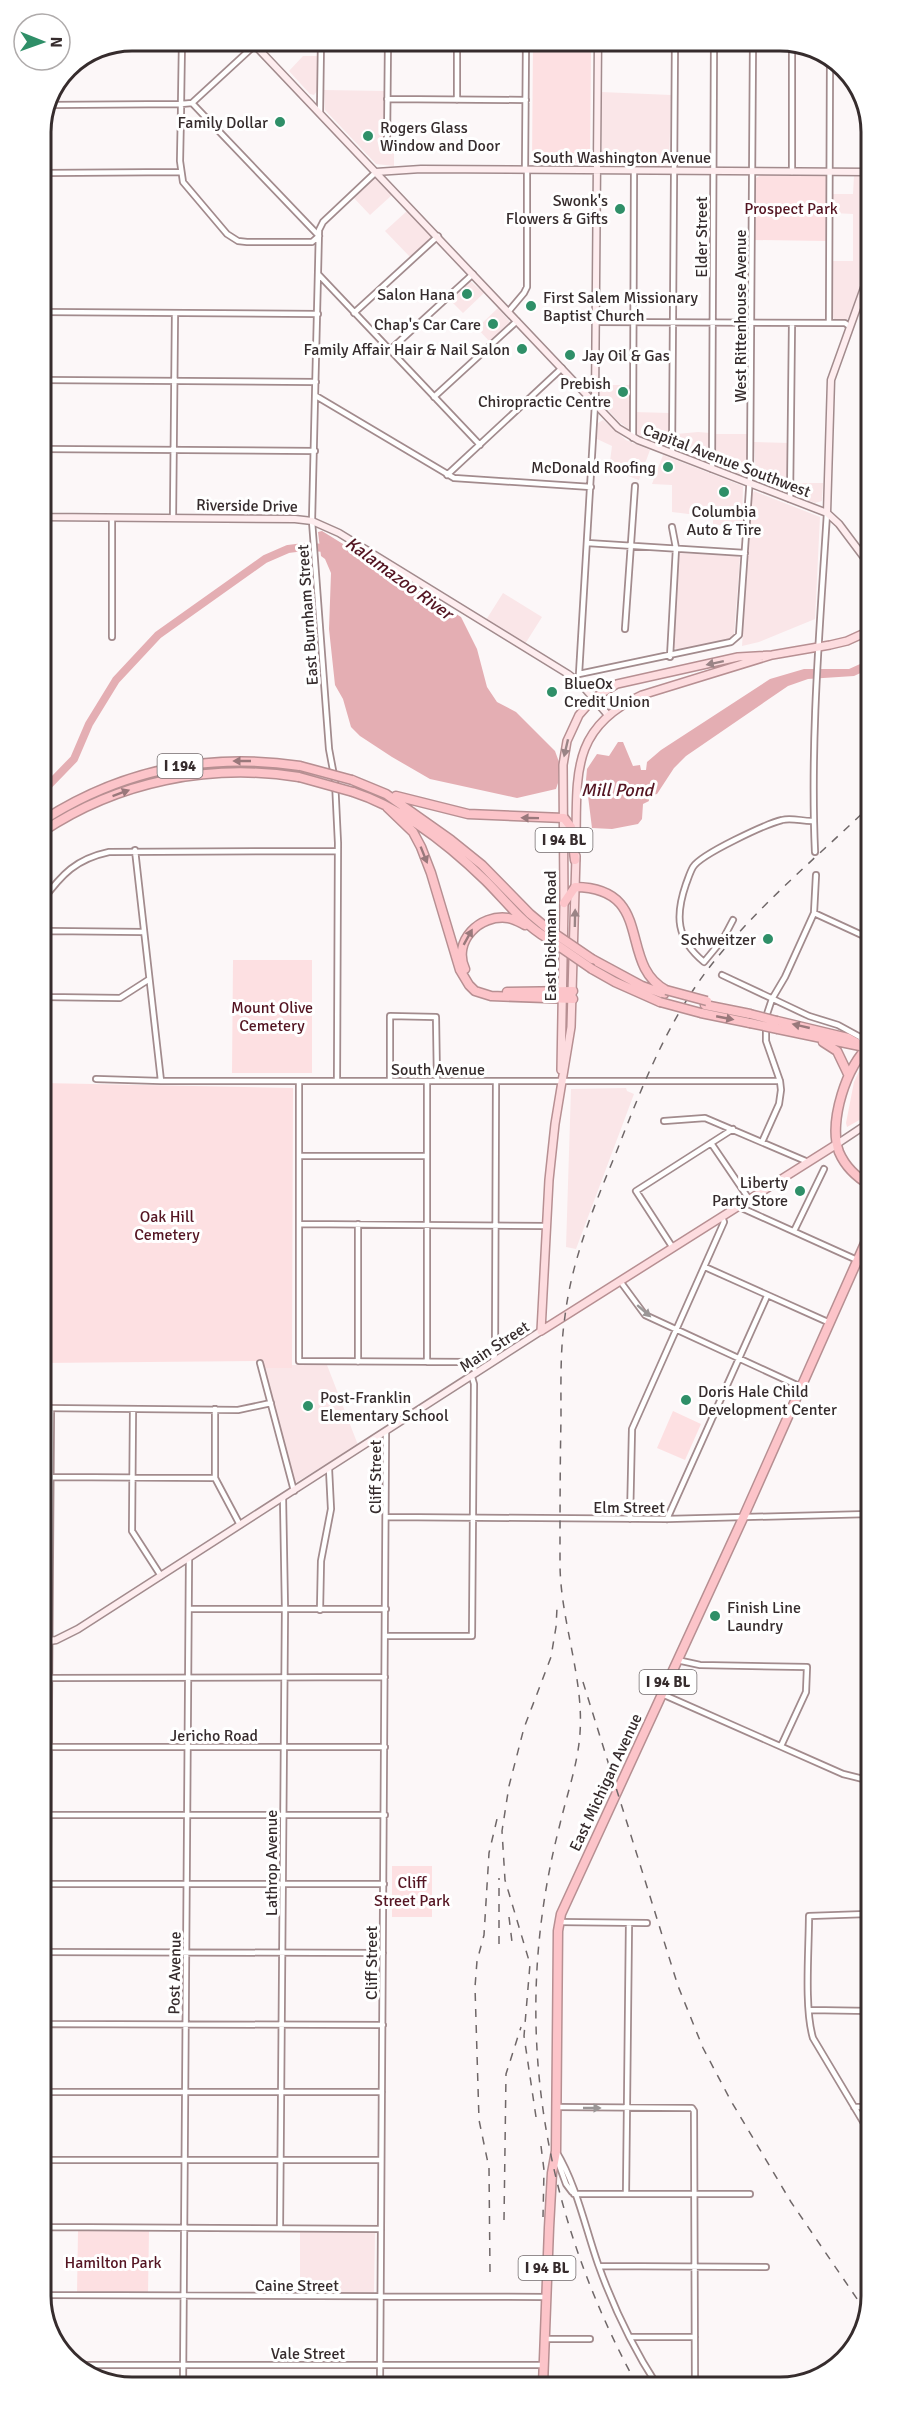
<svg xmlns="http://www.w3.org/2000/svg" width="912" height="2428" font-family="Signika,sans-serif">
<style>
.built{fill:#fae6e8}
.green{fill:#fde0e2}
.water{fill:#e4aeb3}
.lines{fill:none;stroke-linecap:round;stroke-linejoin:round}
.river{stroke:#e4aeb3;stroke-width:8}
.street-casing{stroke:#a28b8d;stroke-width:8}
.secondary-casing{stroke:#a28b8d;stroke-width:9}
.primary-casing{stroke:#b78f92;stroke-width:10}
.highway-casing{stroke:#b78f92;stroke-width:11}
.street{stroke:#fff;stroke-width:4.5}
.secondary{stroke:#feedef;stroke-width:6}
.primary{stroke:#fddcdf;stroke-width:7}
.highway{stroke:#fcc4c9;stroke-width:8}
.rail{stroke:#6f6768;stroke-width:1.5;stroke-dasharray:8 8;stroke-linecap:butt}
.highway-bridge-casing{stroke:#b78f92;stroke-width:11;stroke-linecap:butt}
.highway-bridge{stroke:#fcc4c9;stroke-width:8}
.oneway{fill:#9a8486}
.oneway2{fill:#99787b}
.oneway3{fill:#9a9696}
.poi-dot{fill:#2f8f68;stroke:#fff;stroke-width:2}
.labels{text-anchor:middle;stroke-width:6;stroke-linejoin:round;paint-order:stroke}
.shield{fill:#fff;stroke:#726b6c;stroke-width:1.5}
.shield-label{font-size:15px;font-weight:bold;fill:#362c2d}
.poi-label{font-size:16px;fill:#362c2d;stroke:#fff;text-anchor:end}
.street-label{font-size:16px;fill:#362c2d;stroke:#fff}
.park-label{font-size:16px;fill:#541522;stroke:#fff}
.water-label{font-size:18px;font-style:italic;fill:#541522;stroke:#fff}
.rim{fill:none;stroke:#362c2d;stroke-width:3}
</style>
<rect width="100%" height="100%" fill="#fcf7f8"/>
<path class="built" d="M303 56H318L317 91 314 95 310 94 289 71Z
M324 90 385 91 384 132 381 145 386 151 391 150 394 146V166L376 164 325 110Z
M601 92 671 95 669 167 602 166Z
M854 175H868L869 262 848 319 835 320 832 316 833 261H853V214L833 213V194H853Z
M375 178 392 195 370 215 353 197Z
M407 211 431 237 411 258 385 231Z
M470 281 484 293 463 313 449 299Z
M498 308 510 322 490 342 477 328Z
M599 385H632V432L618 421 600 401Z
M634 412 669 413V443L664 445 634 433Z
M603 420 626 440 650 450 639 480 609 469 612 446 597 439 598 423Z
M698 432 710 433V463L679 451 676 447V434Z
M713 434H748V468L745 474H740L713 464Z
M754 442 789 443 787 491H784L756 479Z
M663 455 743 486 742 526 713 525V517L672 512V485L652 484Z
M792 483H823L822 501 815 503 795 496 793 493Z
M754 491 820 517 815 619 759 642 742 646 752 495Z
M679 553 737 556 740 558 734 635 732 639 682 651 674 648Z
M503 593 542 617 525 644 486 620Z
M626 1088 627 1091 634 1094 576 1249 566 1247 571 1089Z
M292 1365H327L358 1445 295 1483 264 1368H292Z
M300 2232 375 2233 374 2293 300 2294Z"/>
<path class="green" d="M533 41H562V52H591L590 164H532Z
M761 175 826 176 827 241 755 240 756 178Z
M233 960H312V1073H232Z
M870 1061V1114L847 1127 846 1123 854 1082 863 1063Z
M42 1083 293 1088 292 1368H264L262 1361 42 1363Z
M673 1411 701 1424 685 1460 657 1448Z
M392 1866H432V1917H392Z
M78 2231H149L148 2293H77Z"/>
<path class="water" d="M322 531 461 617 477 649 487 687 497 702 516 712 555 751 559 762 558 783 556 789 517 798 430 779 392 757 360 736 351 727 343 699 335 685 329 629 331 573 325 559 321 556 318 532Z
M869 660V669L854 676 808 679 788 686 686 756 674 768 657 794 648 796 649 801 643 804 642 819 638 824 612 829 592 828 586 780 587 769 597 754 609 756 618 742H623L633 766 640 765 641 770H646L647 762 661 750 770 679 804 669H849Z"/>
<g class="lines">
<path class="river" d="M42 792 74 759 89 724 116 680 158 635 265 559 288 549 304 547 329 548"/>
<g class="street-casing">
<path id="street" d="M792 43V172
M387 99 526 100
M457 100V41
M192 103 255 45
M50 105 181 104 192 103 319 236 312 242H247L238 241 227 234 183 182 180 161 181 110V104L182 41
M320 112 321 41
M387 144 388 41
M525 170 526 41
M867 172V107
M45 173 181 172
M319 275 480 445
M44 312 318 314
M508 312 524 293 527 287V170
M354 313 438 236
M596 322 845 323 849 326
M829 323 830 57
M390 350 473 274
M44 380 316 382
M316 396 454 478 591 487
M434 397 517 321
M633 438 634 171
M43 449 315 451
M672 453 675 41
M712 469 714 41
M447 475 562 368
M790 499 792 323
M112 518V637
M173 518 175 313
M587 543 745 553
M625 629 635 486
M670 657 676 548 672 527
M579 674 731 642 739 635 750 476 753 41
M579 674 595 404
M135 850 161 1081
M815 852C810 739 820 626 827 513
M42 901C62 874 76 859 109 852L338 851
M814 913 864 936
M733 920 723 939 704 962C676 939 675 916 686 884 688 879 690 872 693 867 701 854 766 824 782 820 792 817 804 822 814 821
M42 938 49 931 143 932
M722 975 809 1016 838 1025 860 1037 865 1045
M42 993 44 997 120 998 148 980
M96 1079 161 1081H780
M337 1080 338 843 335 781 329 749 312 521 319 230 323 222 376 172
M299 1081V1361L469 1362 472 1363 476 1373
M390 1081V1016L436 1017 437 1081
M664 1121 705 1118 808 1162
M762 1142 779 1104 781 1090 780 1081 766 1041V1017L772 999 785 977 814 913 816 875
M711 1143 749 1199
M300 1156H427
M741 1205 744 1209 857 1260
M300 1224 545 1226
M794 1231 824 1169
M673 1248 636 1191 733 1129
M705 1267 830 1323
M620 1281 645 1315 801 1387
M493 1361 495 1354 496 1081
M358 1362V1224
M427 1362V1081
M260 1363 294 1491
M42 1408 238 1410 271 1403
M51 1408 45 2292 51 2295 546 2297
M133 1409 132 1531 161 1576
M215 1409V1478L240 1525
M51 1477 215 1478
M387 1517 667 1519 870 1514
M630 1519 632 1429 724 1222 722 1217
M667 1519 767 1296
M189 1609H386
M320 1610 321 1561 331 1509 329 1469
M386 1636H472L474 1384 472 1377
M677 1660 700 1665 807 1667 806 1692 781 1746
M50 1678 385 1677
M662 1694 843 1774 871 1781
M43 1747H385
M43 1815H385
M43 1884H384
M867 1914 809 1916C809 1949 804 2008 813 2038L871 2135
M559 1922 647 1923
M43 1952 383 1953
M809 2010 871 2011
M866 2011 867 1781
M43 2024 383 2025
M43 2092H382
M556 2107 692 2108 694 2111 695 2385
M854 2107H871
M556 2151C577 2186 585 2227 598 2264 613 2306 633 2348 657 2385
M557 2159 566 2184 572 2192
M45 2160H381
M574 2194H750
M626 2194 629 1923
M46 2227 381 2229
M280 2228 285 1609 283 1498
M599 2266 766 2267
M630 2337H695
M545 2339H590
M74 2365H543
M380 2386 386 1431
M183 2387 189 1559"/>
</g>
<g class="secondary-casing">
<path id="secondary" d="M251 41 618 428 638 440 827 513 839 524 869 564
M376 172 421 169 868 172
M595 404 598 41
M827 513 831 380 869 274
M41 517 295 519 312 521 339 533 568 674 581 684 608 715
M42 517 46 115
M837 1144 870 1122
M43 1642 56 1640 78 1629 541 1331"/>
</g>
<g class="primary-casing">
<path id="primary" d="M576 841C577 774 571 727 642 695L772 655
M561 1070 564 903 563 765 567 741 579 715 594 698 617 684 738 657 772 655 830 645 847 641 869 631
M541 1331 549 1180 555 1124 571 1027 576 856
M541 1331 837 1144"/>
</g>
<g class="highway-casing">
<path id="highway" d="M352 780 386 794 451 840 482 865 530 914 548 929
M353 792C403 808 449 845 486 881 506 901 523 924 547 938
M396 796 468 814 564 818 571 827 575 860
M387 807 413 832 421 847 431 873 460 970 469 985 475 991 491 996 573 999
M42 821C121 770 206 752 300 766
M42 832C118 781 210 763 299 777
M564 903 575 887C656 888 617 964 666 990
M592 959 642 986 664 994
M465 969C452 941 480 914 508 918 514 919 519 922 525 925
M592 969 615 982 660 1002
M507 992 573 991
M705 1005 750 1014
M701 1013 750 1023
M777 1021 848 1038 866 1048
M778 1029 860 1046
M823 1042 837 1051 848 1074
M870 1045C847 1064 828 1122 839 1152 845 1166 856 1177 870 1185
M543 2385 549 2228 552 2173 556 2151 558 1931 561 1914 743 1518 870 1232"/>
</g>
<use href="#street" class="street"/>
<use href="#secondary" class="secondary"/>
<use href="#primary" class="primary"/>
<use href="#highway" class="highway"/>
<path class="rail" d="M583 1682 678 1986 703 2048 731 2101 791 2202 866 2312
M509 1917 512 1942
M499 1944V1878
M536 2117 524 2036 530 1964 505 1880 502 1831 509 1786 524 1728 551 1657 556 1627 557 1608
M541 2146 544 2170 543 2217
M504 2220 506 2074 521 2027
M490 2272 489 2168 479 2120 475 1987 477 1961 484 1935 489 1853 497 1819
M637 2385C558 2241 520 2081 542 1916 546 1885 552 1855 560 1824 567 1794 578 1764 580 1733 584 1677 560 1620 560 1563 560 1515 560 1467 561 1418 561 1384 560 1350 565 1316 572 1259 594 1206 616 1153 642 1087 667 1021 712 964 758 906 816 858 869 807"/>
<g class="highway-bridge-casing">
<path id="highway-bridge" d="M300 766 352 780
M299 777 353 792
M548 929 592 959
M547 938 592 969
M666 990 707 1001
M660 1002 701 1013
M750 1014 777 1021
M750 1023 778 1029"/>
</g>
<use href="#highway-bridge" class="highway-bridge"/>
</g>
<defs><path id="oneway-solid" d="M-6-.8H1V-3.2L6.5 0L1 3.2V.8H-6Z" transform="scale(1.5)"/></defs>
<g class="oneway">
<use href="#oneway-solid" transform="translate(715 663) rotate(168)"/>
<use href="#oneway-solid" transform="translate(566 748) rotate(103)"/>
<use href="#oneway-solid" transform="translate(575 918) rotate(-89)"/>
</g>
<g class="oneway2">
<use href="#oneway-solid" transform="translate(242 761) rotate(180)"/>
<use href="#oneway-solid" transform="translate(121 793) rotate(-20)"/>
<use href="#oneway-solid" transform="translate(530 818) rotate(-179)"/>
<use href="#oneway-solid" transform="translate(424 855) rotate(68)"/>
<use href="#oneway-solid" transform="translate(468 937) rotate(-61)"/>
<use href="#oneway-solid" transform="translate(725 1018) rotate(11)"/>
<use href="#oneway-solid" transform="translate(801 1026) rotate(-167)"/>
</g>
<g class="oneway3">
<use href="#oneway-solid" transform="translate(644 1311) rotate(41)"/>
<use href="#oneway-solid" transform="translate(592 2108)"/>
</g>
<g class="poi-dot">
<circle cx="280" cy="122" r="6"/>
<circle cx="368" cy="136" r="6"/>
<circle cx="620" cy="209" r="6"/>
<circle cx="467" cy="294" r="6"/>
<circle cx="531" cy="306" r="6"/>
<circle cx="493" cy="324" r="6"/>
<circle cx="522" cy="349" r="6"/>
<circle cx="570" cy="355" r="6"/>
<circle cx="623" cy="392" r="6"/>
<circle cx="668" cy="467" r="6"/>
<circle cx="724" cy="492" r="6"/>
<circle cx="552" cy="692" r="6"/>
<circle cx="768" cy="939" r="6"/>
<circle cx="800" cy="1191" r="6"/>
<circle cx="686" cy="1400" r="6"/>
<circle cx="308" cy="1406" r="6"/>
<circle cx="715" cy="1616" r="6"/>
</g>
<g class="labels">
<g class="shield">
<rect x="157.5" y="754" width="45" height="24" rx="4.5"/>
<rect x="535.5" y="828" width="57" height="24" rx="4.5"/>
<rect x="639.5" y="1670" width="57" height="24" rx="4.5"/>
<rect x="518.5" y="2256" width="57" height="24" rx="4.5"/>
</g>
<g class="shield-label">
<text x="180" y="771">I 194</text>
<text x="564" y="845">I 94 BL</text>
<text x="668" y="1687">I 94 BL</text>
<text x="547" y="2273">I 94 BL</text>
</g>
<g class="poi-label">
<text x="268" y="128">Family Dollar</text>
<text x="380" y="133" text-anchor="start">Rogers Glass<tspan x="380" dy="18">Window and Door</tspan></text>
<text x="608" y="206">Swonk's<tspan x="608" dy="18">Flowers &amp; Gifts</tspan></text>
<text x="455" y="300">Salon Hana</text>
<text x="543" y="303" text-anchor="start">First Salem Missionary<tspan x="543" dy="18">Baptist Church</tspan></text>
<text x="481" y="330">Chap's Car Care</text>
<text x="510" y="355">Family Affair Hair &amp; Nail Salon</text>
<text x="582" y="361" text-anchor="start">Jay Oil &amp; Gas</text>
<text x="611" y="389">Prebish<tspan x="611" dy="18">Chiropractic Centre</tspan></text>
<text x="656" y="473">McDonald Roofing</text>
<text x="724" y="517" text-anchor="middle">Columbia<tspan x="724" dy="18">Auto &amp; Tire</tspan></text>
<text x="564" y="689" text-anchor="start">BlueOx<tspan x="564" dy="18">Credit Union</tspan></text>
<text x="756" y="945">Schweitzer</text>
<text x="788" y="1188">Liberty<tspan x="788" dy="18">Party Store</tspan></text>
<text x="698" y="1397" text-anchor="start">Doris Hale Child<tspan x="698" dy="18">Development Center</tspan></text>
<text x="320" y="1403" text-anchor="start">Post-Franklin<tspan x="320" dy="18">Elementary School</tspan></text>
<text x="727" y="1613" text-anchor="start">Finish Line<tspan x="727" dy="18">Laundry</tspan></text>
</g>
<g class="street-label">
<text x="622" y="163">South Washington Avenue</text>
<text transform="translate(701 237) rotate(-90)" y="6">Elder Street</text>
<text transform="translate(740 316) rotate(-90)" y="6">West Rittenhouse Avenue</text>
<text transform="translate(727 460) rotate(21)" y="6">Capital Avenue Southwest</text>
<text transform="translate(247 505) rotate(1)" y="6">Riverside Drive</text>
<text transform="translate(307 615) rotate(-94)" y="6">East Burnham Street</text>
<text transform="translate(550 936) rotate(-90)" y="6">East Dickman Road</text>
<text x="438" y="1075">South Avenue</text>
<text transform="translate(494 1346) rotate(-33)" y="6">Main Street</text>
<text transform="translate(375 1477) rotate(-90)" y="6">Cliff Street</text>
<text x="629" y="1513">Elm Street</text>
<text x="214" y="1741">Jericho Road</text>
<text transform="translate(605 1782) rotate(-65)" y="6">East Michigan Avenue</text>
<text transform="translate(271 1863) rotate(-90)" y="6">Lathrop Avenue</text>
<text transform="translate(371 1963) rotate(-90)" y="6">Cliff Street</text>
<text transform="translate(174 1973) rotate(-89)" y="6">Post Avenue</text>
<text x="297" y="2291">Caine Street</text>
<text x="308" y="2359">Vale Street</text>
</g>
<g class="park-label">
<text x="791" y="214">Prospect Park</text>
<text x="272" y="1013">Mount Olive<tspan x="272" dy="18">Cemetery</tspan></text>
<text x="167" y="1222">Oak Hill<tspan x="167" dy="18">Cemetery</tspan></text>
<text x="412" y="1888">Cliff<tspan x="412" dy="18">Street Park</tspan></text>
<text x="113" y="2268">Hamilton Park</text>
</g>
<g class="water-label">
<text transform="translate(399 578) rotate(36)" y="6">Kalamazoo River</text>
<text x="617" y="796">Mill Pond</text>
</g>
</g>
<path d="M0 0H912V2428H0ZM132 51H780A81 81 0 0 1 861 132V2296A81 81 0 0 1 780 2377H132A81 81 0 0 1 51 2296V132A81 81 0 0 1 132 51Z" fill="#fff" fill-rule="evenodd"/>
<path class="rim" d="M132 51H780A81 81 0 0 1 861 132V2296A81 81 0 0 1 780 2377H132A81 81 0 0 1 51 2296V132A81 81 0 0 1 132 51Z"/>
<g transform="translate(42 42) rotate(91)"><circle r="28" fill="#ffffff" stroke="#afabab" stroke-width="1.5"/>
<path d="M0-4.5L10 22L0 15L-10 22Z" fill="#2f8f68"/>
<text y="-9" font-size="16" font-weight="bold" text-anchor="middle" fill="#362c2d">N</text>
</g>
</svg>
